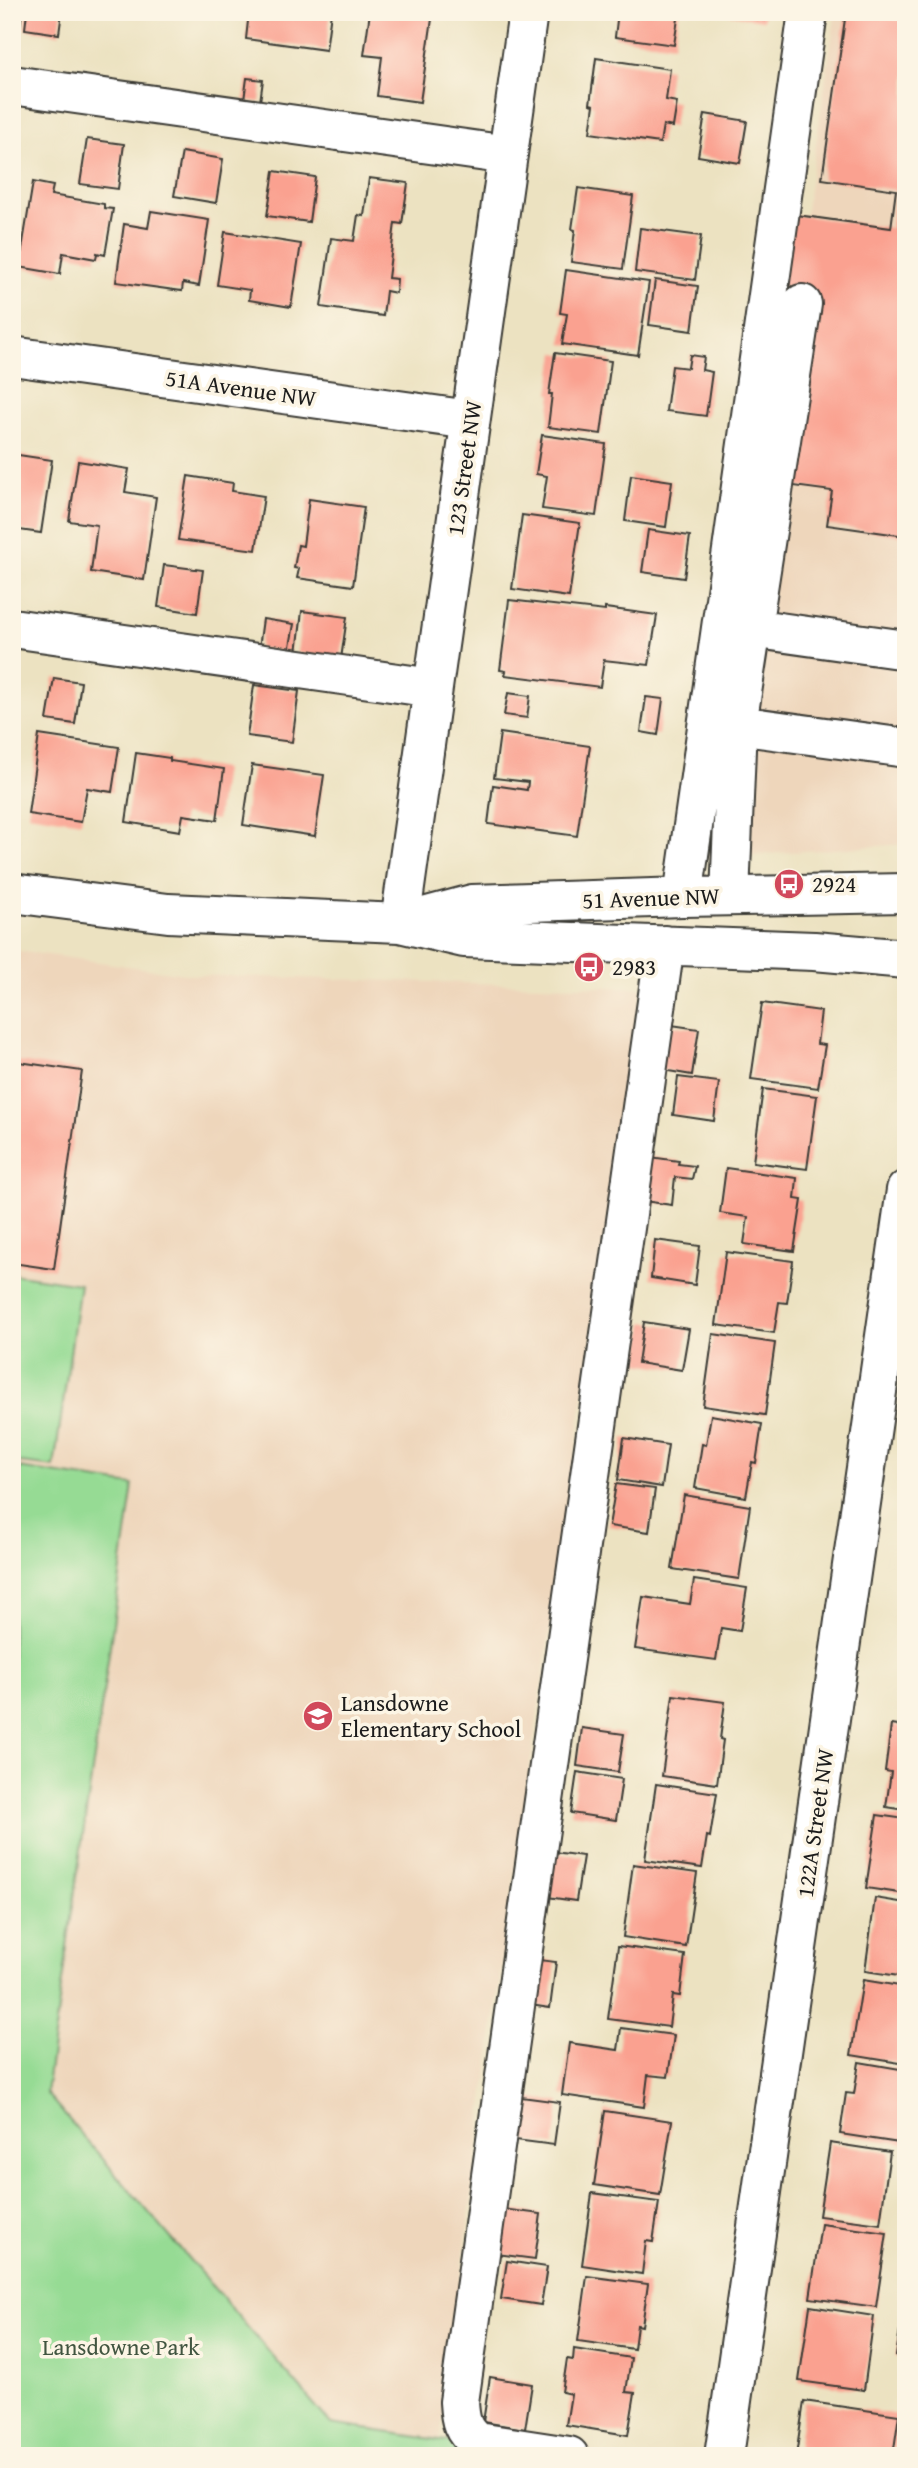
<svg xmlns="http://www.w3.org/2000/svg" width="918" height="2468" font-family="'Gentium Book Plus',serif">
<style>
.built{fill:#eed6bb}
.green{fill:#96db94;stroke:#597c58;stroke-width:2}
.building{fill:#faa190}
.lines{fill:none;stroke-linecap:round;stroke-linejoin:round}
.minor-casing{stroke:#3b3a35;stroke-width:42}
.minor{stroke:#fff;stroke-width:38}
.labels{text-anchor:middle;stroke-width:7;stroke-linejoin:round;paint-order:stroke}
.street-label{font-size:23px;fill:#1c1c1c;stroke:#fcf5e5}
.poi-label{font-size:23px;fill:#1c1c1c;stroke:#fcf5e5;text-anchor:start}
.park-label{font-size:23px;fill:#415540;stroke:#fcf5e5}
</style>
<rect width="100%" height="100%" fill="#fcf5e5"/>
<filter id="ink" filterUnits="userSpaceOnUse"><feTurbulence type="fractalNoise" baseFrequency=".0143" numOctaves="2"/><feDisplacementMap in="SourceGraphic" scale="14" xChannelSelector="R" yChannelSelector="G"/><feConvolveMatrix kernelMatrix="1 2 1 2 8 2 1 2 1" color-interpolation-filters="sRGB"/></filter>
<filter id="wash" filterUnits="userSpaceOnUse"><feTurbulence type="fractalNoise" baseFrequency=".00686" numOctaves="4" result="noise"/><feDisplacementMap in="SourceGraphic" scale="28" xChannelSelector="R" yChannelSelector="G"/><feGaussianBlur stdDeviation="1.57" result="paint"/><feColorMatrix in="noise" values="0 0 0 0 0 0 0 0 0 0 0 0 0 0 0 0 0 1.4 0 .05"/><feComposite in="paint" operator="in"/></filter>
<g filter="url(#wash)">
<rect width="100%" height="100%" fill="#ece2c1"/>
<path class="built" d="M836 12H906V844L708 858Z
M12 950 192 975 642 988 504 1946 440 2440 331 2424 46 2093 132 1486 12 1467Z"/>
<path class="green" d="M12 1274 80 1284 54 1467 12 1462Z
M12 1467 133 1485 46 2093 331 2424 548 2456H12Z"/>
<g id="blocks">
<path class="building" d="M12 12H22L16 56 12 55Z
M27 12H62L59 34 25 29Z
M249 12H331L326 50 246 39Z
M370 12H433L420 102 377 96 382 57 364 55Z
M618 12H679L674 45 615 37Z
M715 12H764L763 20Z
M846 12 906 21V536L827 525 832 491 786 485 813 291 772 285 782 213 891 228 896 190 822 179Z
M596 58 670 69 666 100 677 102 673 127 663 125 660 143 590 133 594 105 590 104Z
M247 78 263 80 260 102 244 100Z
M705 114 747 121 740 163 698 156Z
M87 139 124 144 118 189 80 184Z
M182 152 223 159 216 203 174 196Z
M274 171 315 177 309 222 267 216Z
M12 178H18L14 206H12Z
M369 178 408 183 402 224 395 223 388 278 397 279 396 293 386 291 383 316 321 307 331 238 354 241 358 215 364 216Z
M33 182 53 186 51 195 104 204V208L113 209 105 255 97 253 96 259 63 253 60 274 19 267Z
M578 188 633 196 623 269 571 262 575 230 572 229Z
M151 211 209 220 199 286 183 283 182 291 116 282 124 224 148 228Z
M640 228 701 236 695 280 635 272Z
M225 232 301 244 291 307 249 300 250 290 217 285Z
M566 270 649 282 638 355 562 344 567 314 560 313Z
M655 280 698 286 692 331 649 325Z
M555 353 611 361 601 434 548 427 552 394H549Z
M690 355 704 357 702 370 712 372 706 416 666 411 672 366 688 368Z
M542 435 606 444 596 516 542 509 547 476 536 474Z
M12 454 52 460 41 533 12 529Z
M78 461 129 469 125 492 156 497 144 580 91 572 97 525 69 521Z
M631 475 672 481 666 527 625 521Z
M188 476 233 483 232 491 264 496 256 550 178 540Z
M309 499 364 507 353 586 297 578 299 569 294 568 298 545 303 546Z
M522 515 580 523 569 597 512 589Z
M648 530 690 536 684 578 642 572Z
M164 565 203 570 197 613 158 607Z
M509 600 605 611V608L657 615 649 665 604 660 600 687 505 675 506 671 500 670Z
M302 611 347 617 341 659 297 653Z
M263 619 294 624 289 652 259 648Z
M54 678 81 682 75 724 47 720Z
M254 685 299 691 292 742 247 736Z
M508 693 530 696 527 718 504 715Z
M646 697 663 699 658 735 641 732Z
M500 733 590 746 577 836 488 824 493 785 527 790 528 782 494 778Z
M39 735 119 747 112 792 87 788 81 822 28 814Z
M136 753 170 758V761L224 769 217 820 183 815 180 831 126 822Z
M252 765 324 775 315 836 243 825Z
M762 1003 821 1011 817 1044 825 1045 818 1088 751 1079Z
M658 1023 699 1029 692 1075 651 1068Z
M12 1061 82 1071 54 1269 12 1263Z
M678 1077 719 1082 714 1121 673 1115Z
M763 1089 817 1096 807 1169 753 1162Z
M636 1155 679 1161 678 1164 695 1166 692 1179 675 1177 672 1205 630 1199Z
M726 1168 797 1178 795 1199 802 1200 794 1251 744 1244 748 1217 720 1213Z
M655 1240 700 1246 695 1285 651 1278Z
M726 1252 793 1261 787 1303 779 1302 774 1333 716 1325Z
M644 1322 689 1329 682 1370 638 1363Z
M713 1334 775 1343 765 1415 703 1406Z
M711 1415 762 1424 756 1463 752 1462 746 1497 695 1488 702 1444 706 1445Z
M624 1438 668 1445 662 1487 618 1480Z
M616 1484 655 1489 649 1532 609 1526Z
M684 1495 750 1506 739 1579 672 1569Z
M694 1580 747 1588 740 1631 721 1628 716 1660 635 1649 643 1597 690 1604Z
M904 1621H906V1651L900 1650Z
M673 1695 725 1702 720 1739 723 1740 717 1784 662 1776Z
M891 1725 906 1727V1810L886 1807 891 1772 885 1771Z
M582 1728 624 1734 618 1772 577 1766Z
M577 1772 622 1779 616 1820 571 1813Z
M656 1784 717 1793 710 1837 707 1836 702 1868 645 1860Z
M877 1815 906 1819V1894L866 1888Z
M540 1850 583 1856 576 1901 533 1895Z
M633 1864 697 1873 686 1947 623 1937Z
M875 1898 906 1903V1977L865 1971Z
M618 1946 685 1955 680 1996 673 1995 669 2027 608 2019Z
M523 1958 556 1962 550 2008 517 2003Z
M863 1980 906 1987V2064L851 2055Z
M621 2028 674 2035 668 2077 648 2075 644 2107 562 2095 569 2043 618 2050Z
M859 2062 906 2070V2144L840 2134 846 2093 854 2094Z
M506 2095 560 2102 554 2145 500 2138Z
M605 2111 672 2121 660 2195 594 2185Z
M830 2143 890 2152 880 2224 819 2216Z
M592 2193 659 2202 653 2242 646 2241 642 2274 582 2265Z
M487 2207 541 2214 535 2259 481 2252Z
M821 2224 887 2233 876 2307 810 2298Z
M507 2261 547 2267 541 2305 501 2299Z
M587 2276 648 2284 642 2326 637 2325 634 2349 578 2341Z
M810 2306 874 2316 864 2390 799 2381Z
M902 2317 906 2318V2357L896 2356Z
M574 2349 631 2358 626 2392 635 2393 628 2435 566 2425 571 2394 562 2392 567 2359 573 2360Z
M490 2377 532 2384 525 2429 483 2422Z
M804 2401 899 2415 893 2456H796Z"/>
</g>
</g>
<g filter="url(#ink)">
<use href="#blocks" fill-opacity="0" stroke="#3b3a35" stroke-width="2"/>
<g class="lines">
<g class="minor-casing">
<path id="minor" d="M12 85 508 155
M12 356 470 420
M12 628 433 688
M751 628 906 650
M737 725 906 748
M12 893 168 913 400 923 464 938 814 951 906 959
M730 896 737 725 802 304
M683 897 808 12
M405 922 472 904 683 897 906 893
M400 923 528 12
M569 2456 477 2442C462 2431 460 2420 459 2402L665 945
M724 2456 906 1190"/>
</g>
<use href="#minor" class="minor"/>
</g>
</g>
<defs>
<g id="bus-disc" transform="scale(1.575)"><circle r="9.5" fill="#d1495b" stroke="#fcf5e5"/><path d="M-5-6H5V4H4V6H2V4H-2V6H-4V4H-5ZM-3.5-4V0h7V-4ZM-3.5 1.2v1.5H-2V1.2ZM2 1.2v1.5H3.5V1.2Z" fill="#fff"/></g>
<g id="school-disc" transform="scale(1.575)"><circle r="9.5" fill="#d1495b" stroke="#fcf5e5"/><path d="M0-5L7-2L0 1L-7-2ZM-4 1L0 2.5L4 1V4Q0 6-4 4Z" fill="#fff"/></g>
</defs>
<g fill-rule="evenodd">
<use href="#bus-disc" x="789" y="884"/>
<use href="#bus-disc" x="589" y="967"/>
<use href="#school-disc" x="318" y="1716"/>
</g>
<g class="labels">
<g class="street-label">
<text transform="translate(241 388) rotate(8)" y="8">51A Avenue NW</text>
<text transform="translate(464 468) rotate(-82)" y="8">123 Street NW</text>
<text transform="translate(651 898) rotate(-2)" y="8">51 Avenue NW</text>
<text transform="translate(815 1823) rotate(-82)" y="8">122A Street NW</text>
</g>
<g class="poi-label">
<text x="812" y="892">2924</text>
<text x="612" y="975">2983</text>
<text x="341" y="1711">Lansdowne<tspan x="341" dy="26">Elementary School</tspan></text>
</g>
<g class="park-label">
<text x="121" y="2355">Lansdowne Park</text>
</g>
</g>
<rect width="918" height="2468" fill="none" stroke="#fcf5e5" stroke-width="42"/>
</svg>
